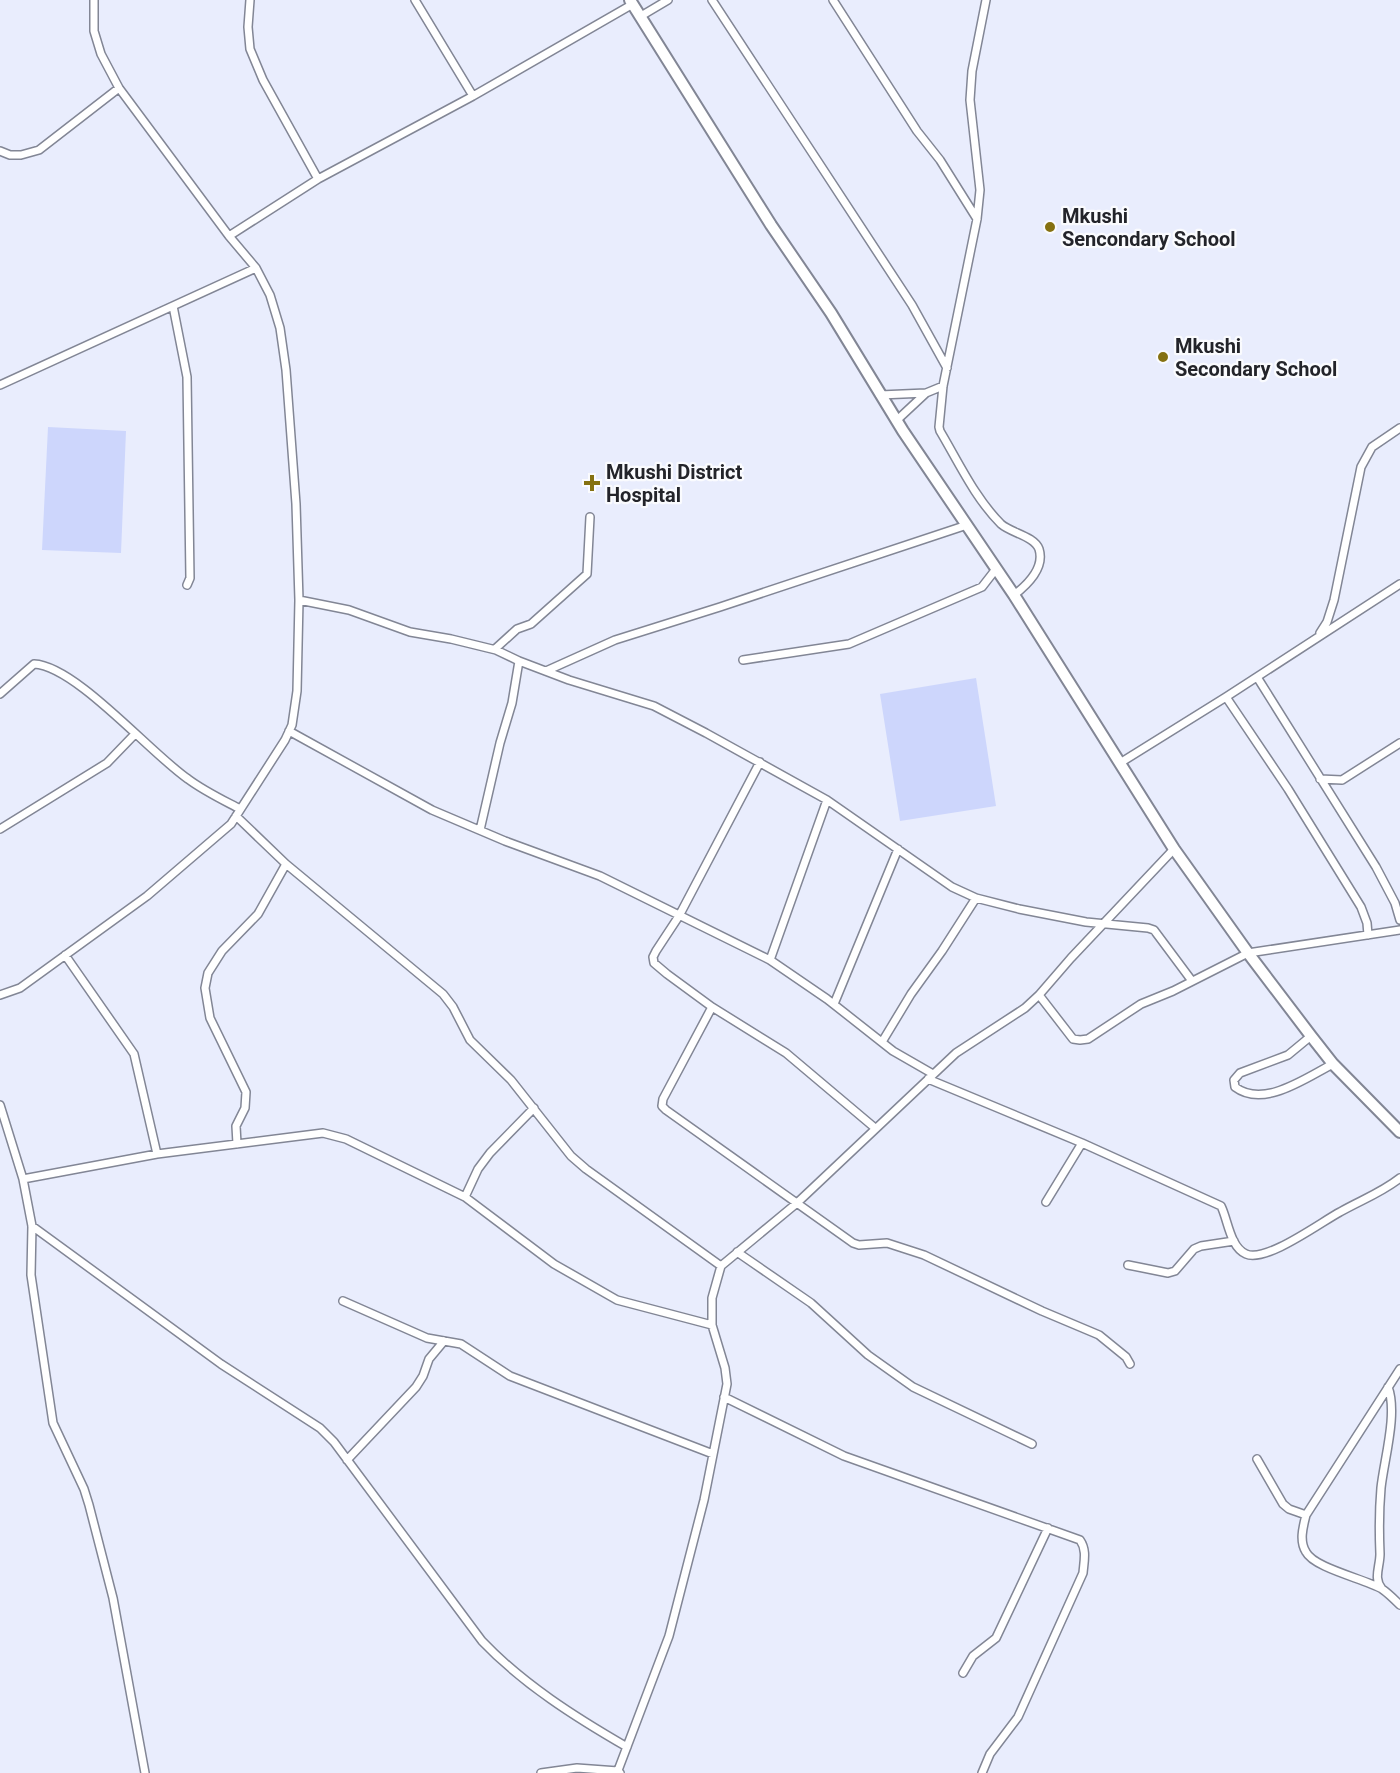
<svg xmlns="http://www.w3.org/2000/svg" width="1400" height="1773" font-family="Roboto,sans-serif">
<style>
.green{fill:#cdd6fc}
.lines{fill:none;stroke-linecap:round;stroke-linejoin:round}
.street-casing{stroke:#828695;stroke-width:10}
.secondary-casing{stroke:#828695;stroke-width:14}
.street{stroke:#fff;stroke-width:7}
.secondary{stroke:#fff;stroke-width:10}
.poi-dot{fill:#857111;stroke:#fafbfe;stroke-width:2}
.labels{text-anchor:middle;stroke-width:4.5;stroke-linejoin:round;paint-order:stroke}
.poi-label{font-size:20px;font-weight:bold;fill:#23242a;stroke:#fafbfe;text-anchor:start}
</style>
<rect width="100%" height="100%" fill="#e9edfd"/>
<path class="green" d="M48 427 126 431 121 553 42 550Z
M976 678 996 806 900 821 880 694Z"/>
<g class="lines">
<g class="street-casing">
<path id="street" d="M250 0 248 27 250 49 263 80 318 179
M415 0 473 96
M712 0 912 305 947 368
M833 0 917 131 940 160 977 219
M986 0 972 71 970 100 980 190 977 219 943 386 939 427 940 431C959 463 975 498 1001 524 1011 533 1034 536 1039 549 1045 568 1027 585 1014 595
M641 16 668 0
M0 151 10 155H21L39 150 119 88
M229 236 318 179 473 96 633 4
M173 306 187 377 190 578 187 585
M0 385 256 268
M880 395 926 393 943 386
M896 421 926 393
M299 600 349 610 410 632 451 639 496 650 519 661 569 680 654 706 706 733 827 800 952 887 976 898 1019 909 1086 922 1148 928 1154 930 1192 981
M1320 633 1327 622 1334 600 1361 467 1372 447 1400 428
M495 649 517 629 531 624 587 574 590 517
M743 660 849 644 982 587 996 569
M546 671 615 640 720 607 967 525
M1257 677 1376 867 1395 903 1400 920
M0 694 34 664C76 666 150 753 188 779 204 791 223 800 240 809
M1226 697 1288 789 1361 907 1367 923 1368 935
M289 731 432 810 505 841 600 876 770 960 827 999 893 1051 933 1074
M760 762 679 916 656 951 653 957 654 963 667 974 712 1007 786 1053 875 1128
M1120 763 1226 697 1400 584
M1320 779 1342 780 1400 743
M236 816 286 864 443 994 453 1007 470 1040 511 1080 571 1156 586 1169 721 1266
M0 829 107 763 135 734
M480 830 500 743 512 703 519 661
M65 955 134 1054 157 1154
M770 960 827 800
M0 995 20 988 147 896 231 824 285 740 292 725 297 691 299 600 296 504 286 370 280 328 270 295 256 268 229 236 119 88 101 54 94 31V0
M1039 995 1073 1039 1080 1040 1088 1039 1141 1004 1173 991 1248 953 1400 930
M834 1004 898 849
M712 1007 663 1099 662 1106 666 1110 853 1243 859 1245 887 1243 924 1255 1042 1311 1099 1335 1126 1357 1130 1364
M1311 1036 1288 1055 1240 1073 1234 1080 1235 1087C1264 1109 1307 1077 1333 1064
M882 1042 911 994 942 951 976 898
M928 1079 1082 1143 1221 1206C1228 1220 1230 1247 1246 1254 1266 1263 1321 1222 1340 1212 1361 1200 1381 1193 1400 1178
M0 1105 23 1179 32 1226 31 1275 53 1423 84 1489 89 1505 113 1598 145 1773
M237 1144 236 1126 245 1108 246 1092 210 1018 205 988 208 973 222 951 258 914 286 864
M23 1179 157 1154 323 1133 346 1139 465 1197 554 1264 617 1300 712 1325
M465 1197 478 1169 490 1153 534 1108
M1046 1202 1082 1143
M32 1226 221 1364 320 1428 334 1442 482 1641C523 1684 575 1717 627 1747
M737 1252 811 1303 868 1355 913 1387 1032 1444
M1128 1265 1168 1273 1175 1271 1194 1249 1201 1246 1234 1241
M343 1301 427 1338 461 1344 510 1376 713 1454
M1400 1369 1306 1515C1303 1527 1299 1541 1306 1552 1314 1568 1365 1579 1382 1589 1388 1593 1395 1600 1400 1605
M724 1397 844 1456 1080 1540C1087 1550 1084 1561 1083 1573L1018 1717 990 1754 982 1773
M1257 1459 1283 1504 1289 1509 1306 1515
M347 1460 416 1387 423 1376 429 1359 444 1341
M1382 1589C1373 1578 1380 1567 1380 1554 1379 1531 1379 1511 1381 1488 1384 1460 1398 1413 1388 1387
M963 1673 973 1656 996 1638 1048 1528
M541 1773 577 1768 618 1771 620 1773
M617 1773 669 1636 704 1500 727 1384 725 1368 712 1325V1298L721 1266 797 1203 956 1053 1025 1008 1039 995 1071 958 1174 849"/>
</g>
<g class="secondary-casing">
<path id="secondary" d="M630 0 771 225 831 313 903 431 1014 595 1174 849 1248 953 1311 1036 1333 1064 1400 1132"/>
</g>
<use href="#street" class="street"/>
<use href="#secondary" class="secondary"/>
</g>
<g class="poi-dot">
<circle cx="1050" cy="227" r="6"/>
<circle cx="1163" cy="357" r="6"/>
<path d="M589 474h6v6h6v6h-6v6h-6v-6h-6v-6h6z"/>
</g>
<g class="labels">
<g class="poi-label">
<text x="1062" y="223">Mkushi<tspan x="1062" dy="23">Sencondary School</tspan></text>
<text x="1175" y="353">Mkushi<tspan x="1175" dy="23">Secondary School</tspan></text>
<text x="606" y="479">Mkushi District<tspan x="606" dy="23">Hospital</tspan></text>
</g>
</g>
</svg>
